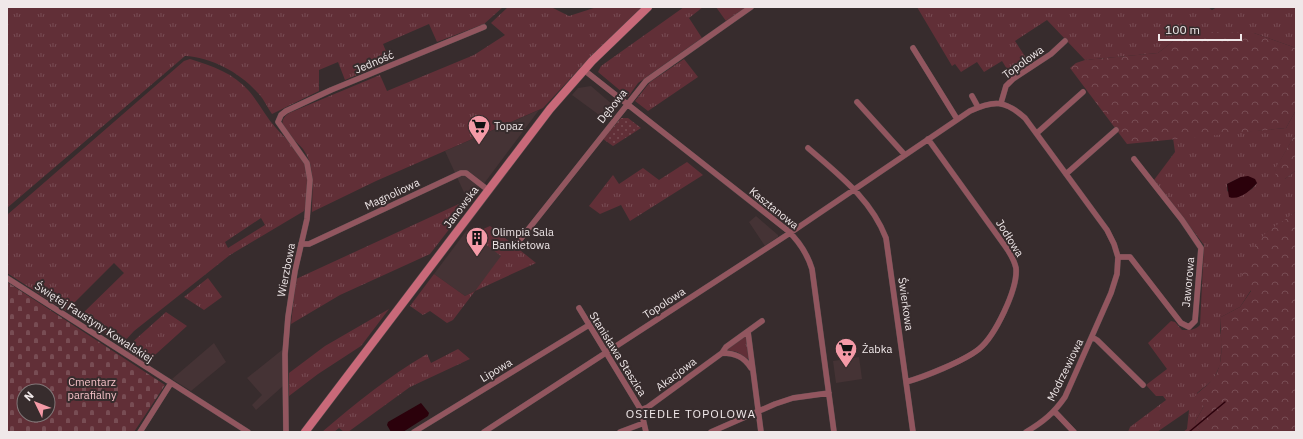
<svg xmlns="http://www.w3.org/2000/svg" width="1303" height="439" font-family="'IBM Plex Sans',sans-serif">
<style>
.built{fill:#453335}
.grass{fill:url(#grass-tufts);fill-rule:evenodd}
.forest{fill:url(#forest-crowns)}
.cemetery{fill:url(#cemetery-stones);fill-rule:evenodd}
.garden{fill:url(#garden-dots)}
.water{fill:#2b010b}
.lines{fill:none;stroke-linecap:round;stroke-linejoin:round}
.stream{stroke:#2b010b;stroke-width:1.5}
.minor-casing{stroke:#554a4b;stroke-width:6}
.secondary-casing{stroke:#554a4b;stroke-width:9}
.minor{stroke:#92565f;stroke-width:5.5}
.secondary{stroke:#c96979;stroke-width:8}
.labels{text-anchor:middle;stroke-width:4;stroke-linejoin:round;paint-order:stroke}
.street-label{font-size:11px;fill:#f0e8e9;stroke:#372c2d}
.poi-label{font-size:11px;fill:#f0e8e9;stroke:#372c2d;text-anchor:start}
.park-label{font-size:11px;fill:#f4c1c7;stroke:#372c2d}
.neighbourhood-label{font-size:12px;letter-spacing:1px;fill:#f0e8e9;stroke:#372c2d}
</style>
<defs>
<pattern id="grass-tufts" width="24" height="20" patternUnits="userSpaceOnUse"><rect width="24" height="20" fill="#612f37"/><path d="M3 7l-1-3M5 7V3M7 7l1-3M15 17l-1-3M17 17v-4M19 17l1-3" fill="none" stroke="#784d54"/></pattern>
<pattern id="forest-crowns" width="20" height="18" patternUnits="userSpaceOnUse"><rect width="20" height="18" fill="#612f37"/><path d="M2 6a3 3 0 1 1 6 0M12 15a3 3 0 1 1 6 0" fill="none" stroke="#784d54"/></pattern>
<pattern id="cemetery-stones" width="16" height="16" patternUnits="userSpaceOnUse"><rect width="16" height="16" fill="#612f37"/><path d="M2 7V4a2 2 0 0 1 4 0v3zM10 15v-3a2 2 0 0 1 4 0v3z" fill="#784d54"/></pattern>
<pattern id="garden-dots" width="8" height="8" patternUnits="userSpaceOnUse"><rect width="8" height="8" fill="#612f37"/><path d="M2 2h.1M6 6h.1" fill="none" stroke="#784d54" stroke-width="1.8" stroke-linecap="round"/></pattern>
</defs>
<rect width="100%" height="100%" fill="#372c2d"/>
<path class="built" d="M591 86 613 105 614 112 606 120 572 95 578 88Z
M539 110 474 197 467 199 445 151Z
M756 216 778 235V237L765 246 749 222Z
M467 230 502 256 475 291 465 296 434 274Z
M214 343 226 362 191 391 172 379Z
M282 350 283 352V386L256 410 252 405 262 395 247 378Z
M859 357 862 379 836 383 833 361Z"/>
<path class="grass" d="M7 7H503L484 24 437 42 429 24 383 44 390 61 345 80 338 62 319 70V91L272 114C267 107 263 97 256 91 239 72 210 57 185 56L7 208Z
M508 7H551L569 16 597 7H642L582 66 543 108 376 181 312 212C312 191 316 167 303 149 297 142 285 134 283 126 281 120 285 116 289 113L380 75 387 91 474 55 505 35 491 23Z
M684 7H703L689 18 702 38 638 83 628 97 598 72 601 66Z
M716 7H747L726 21Z
M917 7H1208L1212 10 1217 7H1296V48L1254 33 1181 35 1158 53 1085 60 1047 20 1015 41 1030 64 1012 77 1002 61 984 72 977 62 961 72 955 64 952 66Z
M190 59C213 66 233 73 249 91 259 103 266 117 276 128 285 139 299 149 304 161 310 176 307 191 306 207L304 211 230 255 134 331 122 344 80 316 124 273 114 263 66 311 7 273V215L184 61ZM261 218 265 225 228 248 225 242Z
M684 59 698 77 648 111 635 101 650 82Z
M1296 110V133L1275 170 1285 179 1296 170V211L1286 220 1267 232 1251 290 1240 307 1221 317 1220 330 1222 342 1220 365 1213 380 1197 393 1204 406 1195 422 1200 432H1183L1187 429 1189 410 1157 432H1128L1130 427 1166 400 1163 396H1156L1146 385 1167 369 1148 343 1171 321 1175 322 1182 330C1190 330 1195 330 1200 325L1204 245 1154 180 1175 152 1173 138 1286 128ZM1241 177 1257 183 1252 189 1238 197 1227 191V184Z
M687 162 703 175 630 221 621 205 600 214 589 206 613 175 619 184 643 168 659 180Z
M474 197 430 254 340 295 291 324 296 279Z
M490 226 536 263 475 291 453 320 447 323 430 311 423 315 410 306 434 274 465 296 475 291 501 256 472 234Z
M208 278 222 297 204 310 184 297Z
M389 309 361 346 318 374 289 396V373L325 346Z
M166 312 187 326 146 363 127 351V347Z
M746 335 749 358 748 359 737 352 727 350Z
M458 349 470 359 410 387 348 432H344L339 428 334 432H322C355 404 389 376 427 354L431 363Z"/>
<path class="forest" d="M1213 32 1254 33 1296 48V110L1286 128 1127 144 1070 68 1076 63 1085 60 1158 53 1181 35Z
M1296 133V170L1285 179 1276 178 1275 169Z
M1296 211V432H1200L1195 422 1204 406 1195 404 1193 400C1198 390 1206 388 1212 380 1227 362 1219 337 1221 317L1240 307 1251 291 1241 276C1248 262 1256 241 1268 231 1278 224 1287 219 1296 211Z"/>
<path class="cemetery" d="M7 282 165 385 134 432H7ZM24 391H48V415H24Z"/>
<path class="garden" d="M621 118H628L641 128 613 146 603 139Z"/>
<path class="water" d="M1248 176 1255 179 1257 183C1251 190 1239 201 1229 197L1227 184 1241 177Z
M421 403 429 413 428 416 403 432H391L387 425 388 422Z"/>
<g class="lines">
<path class="stream" d="M1189 432 1225 402"/>
<g class="minor-casing">
<path id="minor" d="M913 48 957 119
M584 70 787 230C799 241 807 253 812 269L834 432
M972 96 978 107
M857 102 905 155
M1001 103 1006 86 1013 79 1051 54 1065 41
M1037 133 1083 92
M808 148C839 175 871 199 886 238L913 432
M1066 174 1116 130
M301 244H309L461 173H466L488 190
M515 246 646 81 751 7
M1118 257H1130L1181 323 1189 327 1195 321 1201 248 1182 220 1134 159
M7 278 248 432
M579 308 641 410 646 432
M748 332 761 432
M1092 337 1097 340 1143 385
M722 353C735 353 744 357 751 368
M906 382C924 377 964 361 979 349 995 336 1018 289 1016 268 1014 259 1010 253 1005 246L928 139
M641 410 648 407 722 353 726 347 762 321
M1055 412 1074 432
M140 432 171 383
M286 432 285 354 288 317 295 271 307 219 310 180 307 163 278 122 281 115 286 111 331 90 484 27
M414 432 589 325
M484 432 790 233 970 111C994 100 1005 100 1025 118L1107 230 1114 244 1118 257 1117 274 1111 293 1065 397C1054 413 1043 422 1026 432
M620 432 644 423
M711 432 775 404 793 398 829 393"/>
</g>
<g class="secondary-casing">
<path id="secondary" d="M305 432 550 109 592 61 648 7"/>
</g>
<use href="#minor" class="minor"/>
<use href="#secondary" class="secondary"/>
</g>
<defs>
<g id="supermarket-pin" transform="scale(1.15)"><path d="M0 17L-7.5 6A9.5 9.5 0 1 1 7.5 6Z" fill="#f49aa7" stroke="#372c2d"/><path d="M-6-5.5h2.5l.6 2H6L4.5 2H-2.5L-4.4-4H-6ZM-1.5 3.2a1.3 1.3 0 1 0 .1 0ZM3 3.2a1.3 1.3 0 1 0 .1 0Z" fill="#111"/></g>
<g id="building-pin" transform="scale(1.15)"><path d="M0 17L-7.5 6A9.5 9.5 0 1 1 7.5 6Z" fill="#f49aa7" stroke="#372c2d"/><path d="M-4-6H4V6H1V3H-1V6H-4ZM-2.5-4.3h1.7v1.8h-1.7ZM.8-4.3h1.7v1.8H.8ZM-2.5-1h1.7V.8h-1.7ZM.8-1h1.7V.8H.8Z" fill="#111"/></g>
</defs>
<g fill-rule="evenodd">
<use href="#supermarket-pin" x="479" y="126"/>
<use href="#building-pin" x="477" y="238"/>
<use href="#supermarket-pin" x="846" y="349"/>
</g>
<g class="labels">
<g class="street-label">
<text transform="translate(374 62) rotate(-23)" y="4">Jedność</text>
<text transform="translate(1023 62) rotate(-36)" y="4">Topolowa</text>
<text transform="translate(612 106) rotate(-51)" y="4">Dębowa</text>
<text transform="translate(392 194) rotate(-25)" y="4">Magnoliowa</text>
<text transform="translate(461 207) rotate(-53)" y="4">Janowska</text>
<text transform="translate(774 208) rotate(39)" y="4">Kasztanowa</text>
<text transform="translate(1010 238) rotate(58)" y="4">Jodłowa</text>
<text transform="translate(286 270) rotate(-79)" y="4">Wierzbowa</text>
<text transform="translate(1188 282) rotate(-85)" y="4">Jaworowa</text>
<text transform="translate(664 303) rotate(-33)" y="4">Topolowa</text>
<text transform="translate(906 304) rotate(82)" y="4">Świerkowa</text>
<text transform="translate(94 322) rotate(33)" y="4">Świętej Faustyny Kowalskiej</text>
<text transform="translate(618 354) rotate(58)" y="4">Stanisława Staszica</text>
<text transform="translate(496 370) rotate(-31)" y="4">Lipowa</text>
<text transform="translate(1065 370) rotate(-64)" y="4">Modrzewiowa</text>
<text transform="translate(676 374) rotate(-37)" y="4">Akacjowa</text>
</g>
<g class="poi-label">
<text x="494" y="130">Topaz</text>
<text x="492" y="236">Olimpia Sala<tspan x="492" dy="13">Bankietowa</tspan></text>
<text x="862" y="353">Żabka</text>
</g>
<g class="park-label">
<text x="92" y="386">Cmentarz<tspan x="92" dy="13">parafialny</tspan></text>
</g>
<g class="neighbourhood-label">
<text x="691" y="418">OSIEDLE TOPOLOWA</text>
</g>
</g>
<rect width="1303" height="439" fill="none" stroke="#f0e8e9" stroke-width="16"/>
<g transform="translate(36 403) rotate(313)"><circle r="19" fill="#372c2d" stroke="#817778"/>
<path d="M0-3L7 15L0 10L-7 15Z" fill="#f49aa7"/>
<text y="-6" font-size="11" font-weight="bold" text-anchor="middle" fill="#f0e8e9">N</text>
</g>
<path d="M1159 34v6h82v-6" fill="none" stroke="#f0e8e9" stroke-width="2"/>
<text x="1165" y="34" font-size="12" fill="#f0e8e9" stroke="#372c2d" stroke-width="3" paint-order="stroke">100 m</text>
</svg>
